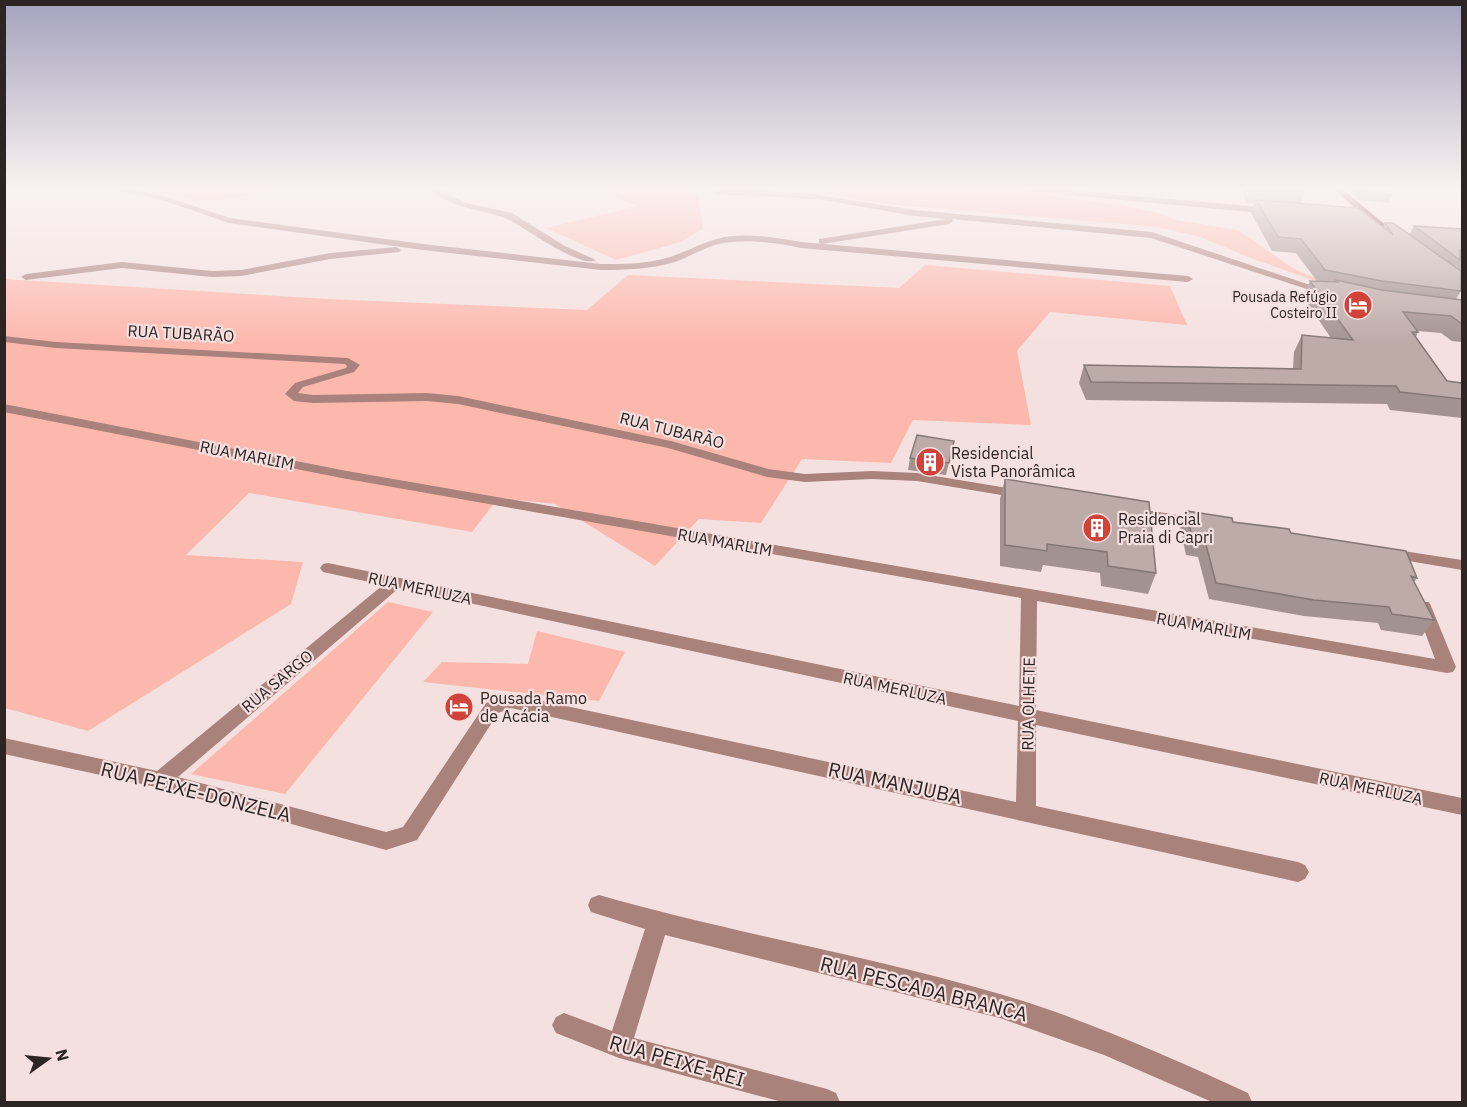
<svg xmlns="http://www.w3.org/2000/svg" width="1467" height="1107" font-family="'IBM Plex Sans',sans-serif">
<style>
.green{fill:#fdb8ae}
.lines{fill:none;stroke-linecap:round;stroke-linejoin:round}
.minor{fill:#a9827c;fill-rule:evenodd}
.major{fill:#6f2e28;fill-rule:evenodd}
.wall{fill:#a39390}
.building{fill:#bdaba8;stroke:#847876;stroke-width:1.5}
.labels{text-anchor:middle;stroke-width:4.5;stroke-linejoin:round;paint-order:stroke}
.far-poi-label{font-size:14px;fill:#2c2524;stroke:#f4e1df;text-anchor:end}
.street-label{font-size:16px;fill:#2c2524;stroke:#f4e1df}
.poi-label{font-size:16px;fill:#2c2524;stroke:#f4e1df;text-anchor:start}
.near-street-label{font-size:20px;fill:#2c2524;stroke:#f4e1df}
</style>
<rect width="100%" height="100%" fill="#f4e1df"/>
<path class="green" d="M143 188H305L207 201Z
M592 188H697L703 229 681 242 616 260 546 228 638 206Z
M802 188H1014L1032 193 1125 206 1159 213 1176 220 1238 230 1294 269 1307 275 1360 291 1353 294 1256 260 1200 237 1158 227 884 204Z
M925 265 1170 286 1187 325 1050 312 1017 351 1031 425 913 420 891 463 802 459 761 523 699 519 655 566 555 504 498 498 472 532 249 493 186 555 303 562 291 604 88 731 5 708 4 279 327 299 587 310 628 275 899 288Z
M388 602 433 612 285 794 191 774Z
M537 631 625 652 599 701 423 682 442 662 528 664Z"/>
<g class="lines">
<path class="minor" d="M106 188H125L161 195 230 218 423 244 601 264C624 264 648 264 670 257 691 250 710 238 732 236 755 234 778 238 801 242L1188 276 1193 279 1188 282 801 248C778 243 755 240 732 242 711 243 694 255 675 262 652 269 625 270 601 270L423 250 229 223 159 199Z
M430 188H439L462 202 512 213 565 246 596 260C583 269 532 233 518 225 491 207 453 213 430 188Z
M1044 188 1272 208 1276 211 1272 214 1026 191 1022 189Z
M718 190H758L818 195 914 210 1152 232 1331 292 1322 294 1151 238 952 219 953 221 949 224 822 244 819 243V239L947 219 914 216 818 199 715 194 714 192Z
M396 247 401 250 399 252 330 259 241 276 212 277 122 268 26 280 21 277 26 274 122 262 212 271 241 270 330 253Z
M4 336 56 342 348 358 360 365 354 372 303 387 298 393 313 395 427 393 458 396 671 441 768 469 805 474 872 471 917 473 1020 490 1027 494 1020 498 917 481 872 479 805 482 767 477 668 448 458 404 427 401 313 403 294 401 285 394 295 383 346 368 347 366 345 364 56 348 4 342Z
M4 404 347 471 1435 659 1415 606 1417 602H1429L1431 606 1456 667 1453 672 1447 673 1037 601 1036 710 1462 798V815L1036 725V806L1298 862 1305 865 1309 872 1305 879 1298 882 511 708 498 713 417 840 386 850 160 788 4 754V738L157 771 383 585 323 572 320 568 323 564 328 563 1019 706 1021 598 347 479 4 412ZM399 588 1018 721 1016 802 510 694 486 703 403 827 386 832 178 777Z
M1132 508 1204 519 1211 524 1204 529 1127 515 1125 512Z
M1390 549 1462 560V570L1385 557 1382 554 1385 551Z
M599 895C731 933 868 955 1000 994 1085 1019 1167 1056 1248 1093L1252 1102H1212L1104 1055 1000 1018 665 935 634 1038 827 1089 836 1093 840 1102H782L619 1058 556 1033 552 1025 556 1017 564 1013 612 1031 645 929 591 912 588 905 591 898Z"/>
<path class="major" d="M1332 188H1341L1388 227V231H1382Z"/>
</g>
<path class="wall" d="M1245 188H1306L1300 203 1383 227 1385 223 1409 235 1414 226 1462 229V271L1456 266V268L1461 291 1456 299 1462 300V342L1452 341 1441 333 1417 331 1418 332 1416 337 1447 381 1462 383V418L1390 410 1387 404 1086 400 1079 383 1084 365 1293 368 1294 352 1302 335 1331 338 1303 297 1310 281H1317L1296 253 1272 251 1251 213 1254 203 1246 202 1243 194Z
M1349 188H1388L1392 195 1388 203 1359 200Z
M954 441 946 475 908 470 910 458Z
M1005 479 1156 573 1148 594 1101 586 1100 573 1043 565 1041 572 1000 566V499Z
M1187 511 1233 522 1291 533 1417 578 1414 582 1434 620 1422 636 1381 630 1378 623 1304 616 1209 599 1198 557 1186 555 1180 527Z"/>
<path class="building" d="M1360 188H1388L1392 195 1363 192Z
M1256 200 1358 208 1393 235 1385 223H1393L1461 271V291L1382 281 1325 270 1301 239 1278 237Z
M1414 226 1462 229V252L1460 250V260Z
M1336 280 1382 290 1462 300V324L1451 316 1403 312 1418 332H1412L1447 381 1462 383V399L1400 392 1396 386 1091 382 1084 365 1301 369 1302 335 1353 340 1310 281 1338 282Z
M917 435 954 441 949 463 910 458Z
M1005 479 1149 502 1156 573 1108 566 1107 552 1047 544V551L1005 545Z
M1187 511 1232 518 1233 522 1289 529 1291 533 1406 551 1417 578 1411 576 1434 620 1392 614 1389 607 1314 600 1216 583 1205 541 1192 539Z"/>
<linearGradient id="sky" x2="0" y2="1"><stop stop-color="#a4a2bd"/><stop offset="0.55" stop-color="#faf2f1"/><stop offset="1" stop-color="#faf2f1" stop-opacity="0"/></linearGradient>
<rect width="1467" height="343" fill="url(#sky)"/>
<defs>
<g id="hotel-disc" transform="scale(1.5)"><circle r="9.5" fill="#d1433a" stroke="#f4e1df"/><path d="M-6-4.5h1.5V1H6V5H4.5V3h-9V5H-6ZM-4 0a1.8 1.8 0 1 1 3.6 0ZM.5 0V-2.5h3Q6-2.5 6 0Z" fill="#fff"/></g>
<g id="building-disc" transform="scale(1.5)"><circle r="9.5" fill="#d1433a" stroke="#f4e1df"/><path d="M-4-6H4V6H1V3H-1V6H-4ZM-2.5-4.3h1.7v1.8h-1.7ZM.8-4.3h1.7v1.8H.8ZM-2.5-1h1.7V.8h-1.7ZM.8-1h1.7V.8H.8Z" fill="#fff"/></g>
</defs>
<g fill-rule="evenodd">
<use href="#hotel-disc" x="1358" y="305"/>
<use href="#building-disc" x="930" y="462"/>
<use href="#building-disc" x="1097" y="528"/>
<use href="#hotel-disc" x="459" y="707"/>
</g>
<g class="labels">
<g class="far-poi-label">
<text x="1337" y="302">Pousada Refúgio<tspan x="1337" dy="16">Costeiro II</tspan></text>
</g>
<g class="street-label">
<text transform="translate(181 333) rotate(3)" y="6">RUA TUBARÃO</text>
<text transform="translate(672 430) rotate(14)" y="6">RUA TUBARÃO</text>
<text transform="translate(247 455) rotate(11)" y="6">RUA MARLIM</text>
<text transform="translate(725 542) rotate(10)" y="6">RUA MARLIM</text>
<text transform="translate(420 588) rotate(12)" y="6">RUA MERLUZA</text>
<text transform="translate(1204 626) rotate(10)" y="6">RUA MARLIM</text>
<text transform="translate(277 681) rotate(-40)" y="6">RUA SARGO</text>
<text transform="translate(895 688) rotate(12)" y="6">RUA MERLUZA</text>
<text transform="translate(1028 704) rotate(-89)" y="6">RUA OLHETE</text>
<text transform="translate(1371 788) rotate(12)" y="6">RUA MERLUZA</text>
</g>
<g class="poi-label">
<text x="951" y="459">Residencial<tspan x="951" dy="18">Vista Panorâmica</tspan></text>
<text x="1118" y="525">Residencial<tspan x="1118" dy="18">Praia di Capri</tspan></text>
<text x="480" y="704">Pousada Ramo<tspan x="480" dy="18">de Acácia</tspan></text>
</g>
<g class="near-street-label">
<text transform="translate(895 783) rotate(12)" y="7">RUA MANJUBA</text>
<text transform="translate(196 792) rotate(14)" y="7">RUA PEIXE-DONZELA</text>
<text transform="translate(924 989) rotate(14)" y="7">RUA PESCADA BRANCA</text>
<text transform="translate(677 1061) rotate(16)" y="7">RUA PEIXE-REI</text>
</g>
</g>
<rect width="1467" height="1107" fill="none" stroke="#2c2524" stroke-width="12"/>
<g transform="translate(48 1059) rotate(75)" stroke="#f4e1df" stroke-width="4.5" paint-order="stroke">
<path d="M0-4.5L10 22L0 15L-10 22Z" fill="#2c2524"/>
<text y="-9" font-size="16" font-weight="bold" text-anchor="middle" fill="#2c2524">N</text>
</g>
</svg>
